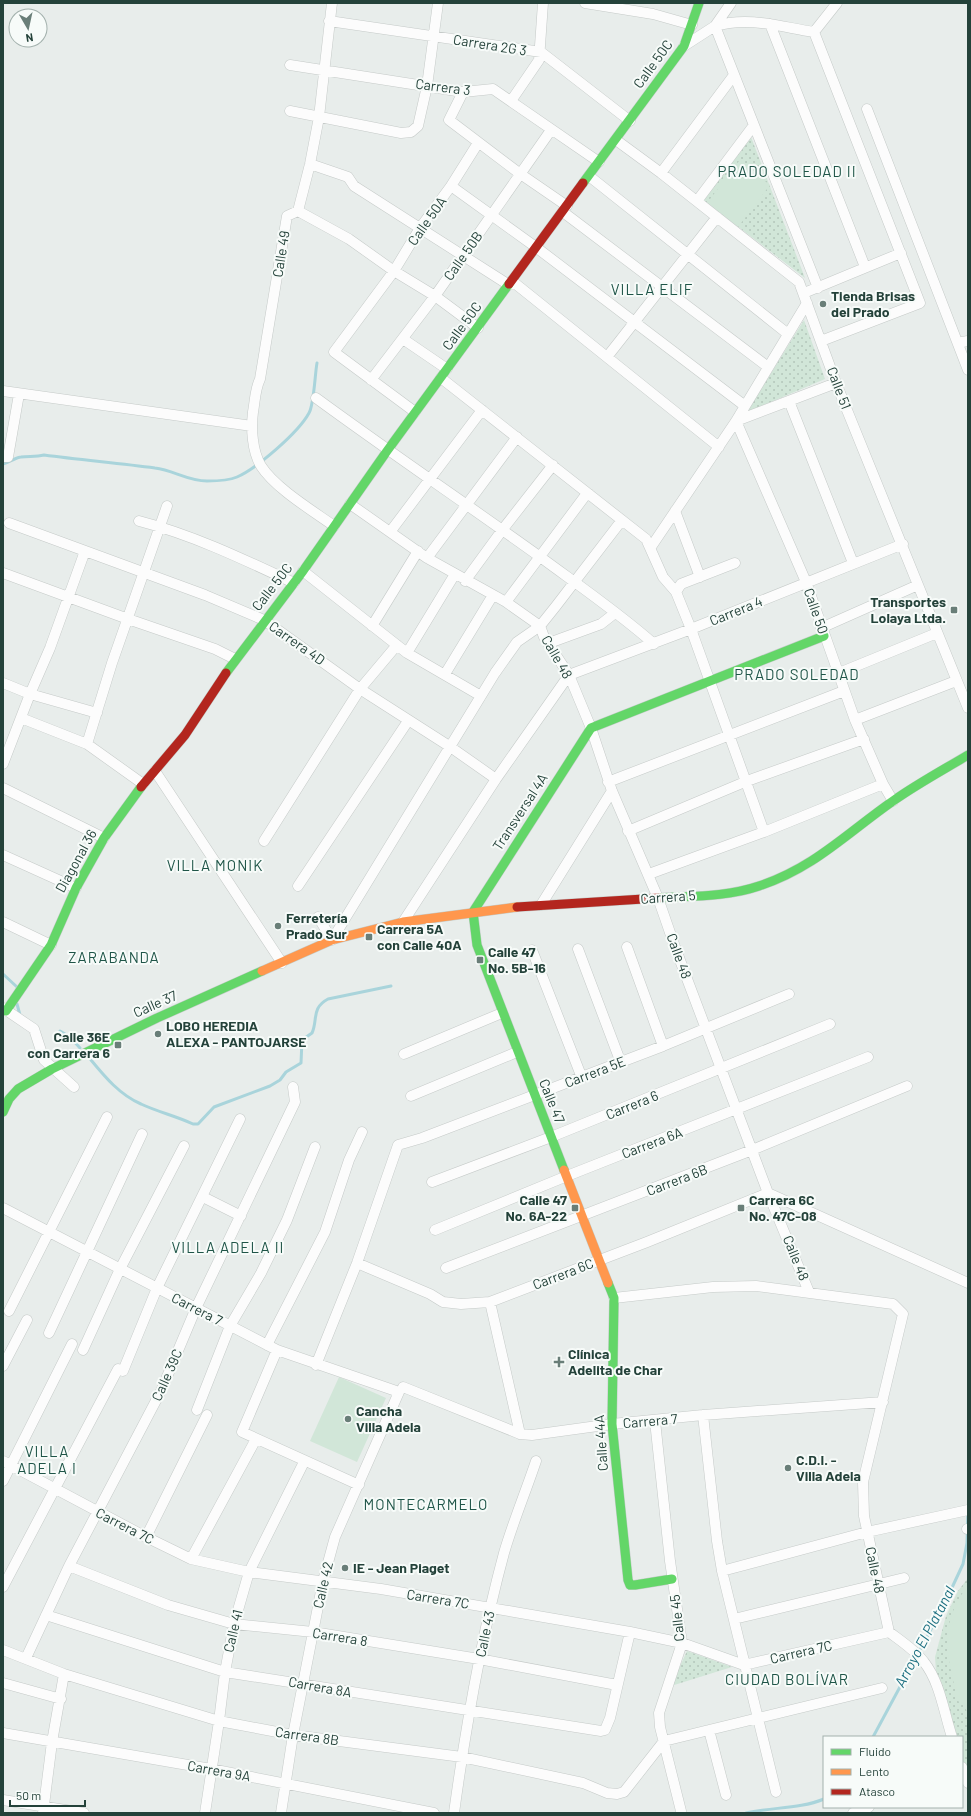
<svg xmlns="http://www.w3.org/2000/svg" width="971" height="1816" font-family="Barlow,sans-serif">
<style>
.park{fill:url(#park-dots)}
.pitch{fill:#d1e6d8}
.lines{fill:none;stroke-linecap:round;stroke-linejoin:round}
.stream{stroke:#a9d4db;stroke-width:3}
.street-casing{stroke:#c5cac8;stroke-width:11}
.fast-casing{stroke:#c3cbc8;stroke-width:10}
.slow-casing{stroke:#c3cbc8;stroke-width:10}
.jam-casing{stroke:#c3cbc8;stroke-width:10}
.street{stroke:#fcfcfc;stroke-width:10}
.fast{stroke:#63d668;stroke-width:9}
.slow{stroke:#ff974d;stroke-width:9}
.jam{stroke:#b3261e;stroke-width:9}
.poi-dot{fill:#697e78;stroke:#f7fbf9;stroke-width:1.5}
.labels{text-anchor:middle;stroke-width:4;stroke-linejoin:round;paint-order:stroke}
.street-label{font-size:14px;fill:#24423a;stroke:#f7fbf9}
.poi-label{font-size:14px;font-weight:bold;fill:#24423a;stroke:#f7fbf9;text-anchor:start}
.neighbourhood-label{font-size:15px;letter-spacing:1px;fill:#1f5548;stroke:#f7fbf9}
.water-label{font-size:15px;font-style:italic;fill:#1c6f80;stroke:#f7fbf9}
</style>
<defs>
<pattern id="park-dots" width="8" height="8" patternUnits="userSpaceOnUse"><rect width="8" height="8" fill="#d1e6d8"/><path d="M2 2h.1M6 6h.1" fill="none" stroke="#b3c6ba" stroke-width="1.8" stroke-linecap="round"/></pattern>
</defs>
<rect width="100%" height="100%" fill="#e8edeb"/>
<path class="park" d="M751 137 805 278 702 199Z
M804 320 825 379 747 412Z
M968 1578V1775L962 1759V1737H954L936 1671 935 1657 946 1616 958 1591Z
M687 1651 732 1667 671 1686Z"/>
<path class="pitch" d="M739 161 770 185 738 227 707 203Z
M339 1377 386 1398 357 1462 310 1441Z
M968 1585V1715L963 1702 959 1703C947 1657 937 1627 968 1585Z"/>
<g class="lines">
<path class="stream" d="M3 464C10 462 17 457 21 457 29 456 36 457 44 455 81 460 118 463 155 468 173 470 188 481 207 481 217 481 228 481 237 477 257 468 298 433 309 413 314 405 315 373 317 363
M3 974 17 987
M17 1004 20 1015
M60 1031 70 1037 80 1048
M91 1060C105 1077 120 1095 141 1104 158 1112 176 1116 193 1124H198L214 1107 270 1086 280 1080 286 1072 301 1063 302 1040 312 1033C318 1020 311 1008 328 999L391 986
M873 1737 943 1607 963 1564 967 1543 968 1511
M746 1813C772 1807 800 1809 824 1799"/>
<g class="street-casing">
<path id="street" d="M332 3 319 117 310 164 298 211 287 216 260 379C255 389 255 401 253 412 251 428 252 451 261 466 275 488 313 511 334 526
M585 3 653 14 692 25
M329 21 541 52 630 121
M770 24 865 267
M814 32 920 303 821 341
M814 32C781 27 749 16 715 26L818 288
M814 32 837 3
M684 46 715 26 731 3
M290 65 463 92 493 89 599 162
M463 92 449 120 519 173 567 206
M511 101 539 60 543 3
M867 109 968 370
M290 111 401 133 411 132 418 126 427 86 438 3
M616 140 661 173 799 282 836 383 968 708
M310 164 348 177 354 186 509 285
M661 173 734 75
M589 176 788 334
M451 186 537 248 745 406
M697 201 754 125
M298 211 349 239 394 271 435 296 478 328
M563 212 768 367
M512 281 719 447
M804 293 901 253
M403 339 447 369
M962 342 968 341
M607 357 717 217
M441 378 646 539 663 577 676 592 691 629 764 832
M371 380 435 296 551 130
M836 383 736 421 806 582 855 720 883 784 893 801
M3 391 252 426
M316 398C391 453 468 505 543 559 581 587 619 613 654 644
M789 401 853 563
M415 412 334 352 394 271 420 228 451 186 478 143
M3 457H8L19 394
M350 504 427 558 506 602 540 626 544 637 569 675 591 728 612 791 658 898 675 947 768 1193 809 1292
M675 511 700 577
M139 521C193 535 243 559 294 583
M9 523 205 595 264 620 360 689 449 746 496 779
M390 532 482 410
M651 547 736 421 807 303
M427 558 517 437
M303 571 407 653 481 696
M3 573 128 619 215 649 235 659
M465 581 503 529 553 465
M676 592 681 584 735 563
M506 602 585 496 589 494
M372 626 418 551
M821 628 918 585
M549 643 601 624 615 613
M407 653 455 574
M839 673 937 633
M445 674 493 595
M3 683 30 694 97 713
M21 718 87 744 143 784
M855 720 956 681
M87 744 112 663 167 506
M3 764 30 694 50 648 85 551
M155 771 282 963
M608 782 844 691
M3 788 104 838
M628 831 747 781 864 739
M264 841 360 689 397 645
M3 855 76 888
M649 874 764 832 883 784
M298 886 408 721
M541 905 612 791
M318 917 332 940 495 673 517 642 540 626 556 606 622 520
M3 922 51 945
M403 922 496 779 569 675 691 629 903 544
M627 947 663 1046
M578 949 621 1063
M532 950 582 1078
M3 1008 34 1029 44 1060 74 1087
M404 1054 502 1013
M411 1096 517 1052
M432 1182 551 1137 830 1024
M768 1193 968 1283
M203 1197 241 1216
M3 1208 277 1350 399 1392 335 1537 323 1581 293 1735 281 1813
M435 1230 567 1176 868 1057
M357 1263 430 1294 443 1302 461 1304 490 1302 647 1242 768 1193
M446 1268 752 1150 907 1086
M614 1298 713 1287 756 1286 893 1304 903 1314 863 1482 864 1516 889 1632C901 1641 915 1650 924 1662 940 1682 944 1713 952 1737
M490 1302 520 1434
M9 1311 107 1117
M49 1333 142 1134
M267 1345 325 1232 349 1160 362 1132
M83 1350 120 1269 184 1146
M277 1350 242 1432 359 1485
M316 1365 357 1263 398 1145 422 1138 663 1046 789 994
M3 1366 27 1320
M123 1371 157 1288 240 1119
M403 1387 520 1434 532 1435 612 1424 703 1415 883 1402
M197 1410 230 1326 261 1273 287 1220 315 1147
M703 1415 717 1541 722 1571 776 1792
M655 1421 670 1561 682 1643 659 1713 660 1727 681 1811
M3 1461 146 1537 191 1559 249 1572 381 1589 630 1632 682 1643 744 1665 889 1632
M3 1481 72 1344
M967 1529H968
M146 1537 207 1415
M191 1559 256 1439
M69 1566 168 1605 234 1624 313 1632 479 1659 617 1685
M722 1571 867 1532 968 1510
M3 1587 118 1369
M46 1615 225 1672 601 1731 605 1730 610 1718 630 1632
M734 1619 904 1578
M3 1650 64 1674 219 1721 293 1735 462 1757 583 1783 607 1793 617 1794 624 1792 664 1741 882 1688
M26 1658 69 1566 161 1391 196 1308 295 1102 293 1087
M3 1683 61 1699
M709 1730 726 1795
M3 1733 211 1769 434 1813
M962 1767 968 1783
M3 1800 84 1813
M43 1813 52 1742 64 1674
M205 1813 219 1721 225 1672 234 1624 249 1572 304 1462
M454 1813C466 1725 481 1638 504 1553 513 1522 526 1491 536 1461
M853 1813 869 1807"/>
</g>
<g class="fast-casing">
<path id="fast" d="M583 183 684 46 699 3
M226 673 303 571 387 451 509 284
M659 898C692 896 727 897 759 886 814 868 847 833 893 801 917 784 943 770 968 755
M473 912 477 945 564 1170
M473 912 591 728 824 636
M6 1011 51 945 76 888 104 838 141 787
M3 1112 9 1099 18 1089 52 1069 157 1018 262 971
M608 1283 614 1298 612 1424 628 1580 630 1585H635L672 1579"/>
</g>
<g class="slow-casing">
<path id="slow" d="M262 971 332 940 403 922 517 907
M564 1170 608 1283"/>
</g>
<g class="jam-casing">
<path id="jam" d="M509 284 583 183
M141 787 185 735 226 673
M517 907 659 898"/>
</g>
<use href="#street" class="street"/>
<use href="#fast" class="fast"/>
<use href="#slow" class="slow"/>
<use href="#jam" class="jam"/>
</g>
<g class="poi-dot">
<circle cx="823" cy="304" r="4"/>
<rect x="950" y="606" width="8" height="8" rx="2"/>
<circle cx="278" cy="926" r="4"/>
<rect x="365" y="933" width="8" height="8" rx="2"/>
<rect x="476" y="956" width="8" height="8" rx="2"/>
<circle cx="158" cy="1034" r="4"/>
<rect x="114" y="1041" width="8" height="8" rx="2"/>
<rect x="571" y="1204" width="8" height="8" rx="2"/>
<rect x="737" y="1204" width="8" height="8" rx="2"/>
<path d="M557 1356h4v4h4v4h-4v4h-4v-4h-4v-4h4z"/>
<circle cx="348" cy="1419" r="4"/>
<circle cx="788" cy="1468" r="4"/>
<circle cx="345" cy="1568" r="4"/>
</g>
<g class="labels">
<g class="street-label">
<text transform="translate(490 45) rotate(9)" y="5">Carrera 2G 3</text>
<text transform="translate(653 64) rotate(-54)" y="5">Calle 50C</text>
<text transform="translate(443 87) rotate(7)" y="5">Carrera 3</text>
<text transform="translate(427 221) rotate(-55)" y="5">Calle 50A</text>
<text transform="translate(281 254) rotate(-81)" y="5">Calle 49</text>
<text transform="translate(463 256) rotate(-55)" y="5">Calle 50B</text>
<text transform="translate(462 326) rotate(-54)" y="5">Calle 50C</text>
<text transform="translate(839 388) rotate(69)" y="5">Calle 51</text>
<text transform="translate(272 587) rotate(-52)" y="5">Calle 50C</text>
<text transform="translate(736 611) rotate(-22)" y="5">Carrera 4</text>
<text transform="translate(816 611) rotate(71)" y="5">Calle 50</text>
<text transform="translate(297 643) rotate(35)" y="5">Carrera 4D</text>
<text transform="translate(557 657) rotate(60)" y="5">Calle 48</text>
<text transform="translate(520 812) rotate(-57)" y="5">Transversal 4A</text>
<text transform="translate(76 861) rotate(-61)" y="5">Diagonal 36</text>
<text transform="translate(668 897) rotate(-4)" y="5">Carrera 5</text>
<text transform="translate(679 956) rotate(70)" y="5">Calle 48</text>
<text transform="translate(155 1004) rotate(-24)" y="5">Calle 37</text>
<text transform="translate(595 1072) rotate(-21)" y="5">Carrera 5E</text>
<text transform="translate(552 1101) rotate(68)" y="5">Calle 47</text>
<text transform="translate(632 1105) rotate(-22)" y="5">Carrera 6</text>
<text transform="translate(652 1143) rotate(-21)" y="5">Carrera 6A</text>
<text transform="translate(677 1180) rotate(-21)" y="5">Carrera 6B</text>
<text transform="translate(796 1258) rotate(68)" y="5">Calle 48</text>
<text transform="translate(563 1274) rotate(-21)" y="5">Carrera 6C</text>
<text transform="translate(197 1309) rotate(27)" y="5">Carrera 7</text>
<text transform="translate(167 1375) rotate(-66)" y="5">Calle 39C</text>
<text transform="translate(650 1421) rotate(-5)" y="5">Carrera 7</text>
<text transform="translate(601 1443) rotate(-94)" y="5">Calle 44A</text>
<text transform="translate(125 1526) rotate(27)" y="5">Carrera 7C</text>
<text transform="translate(875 1570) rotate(78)" y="5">Calle 48</text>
<text transform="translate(323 1585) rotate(-77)" y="5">Calle 42</text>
<text transform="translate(438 1599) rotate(9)" y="5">Carrera 7C</text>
<text transform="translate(677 1618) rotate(-96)" y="5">Calle 45</text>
<text transform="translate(233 1631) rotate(-77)" y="5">Calle 41</text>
<text transform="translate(485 1634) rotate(-78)" y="5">Calle 43</text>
<text transform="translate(340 1637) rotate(9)" y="5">Carrera 8</text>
<text transform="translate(801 1652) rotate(-13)" y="5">Carrera 7C</text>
<text transform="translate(320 1687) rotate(10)" y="5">Carrera 8A</text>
<text transform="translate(307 1736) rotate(8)" y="5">Carrera 8B</text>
<text transform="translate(219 1771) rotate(10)" y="5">Carrera 9A</text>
</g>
<g class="poi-label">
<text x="831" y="301">Tienda Brisas<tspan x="831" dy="16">del Prado</tspan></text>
<text x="946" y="607" text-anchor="end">Transportes<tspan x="946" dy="16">Lolaya Ltda.</tspan></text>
<text x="286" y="923">Ferretería<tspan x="286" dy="16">Prado Sur</tspan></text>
<text x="377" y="934">Carrera 5A<tspan x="377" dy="16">con Calle 40A</tspan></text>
<text x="488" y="957">Calle 47<tspan x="488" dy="16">No. 5B-16</tspan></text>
<text x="166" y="1031">LOBO HEREDIA<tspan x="166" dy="16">ALEXA - PANTOJARSE</tspan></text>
<text x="110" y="1042" text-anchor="end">Calle 36E<tspan x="110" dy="16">con Carrera 6</tspan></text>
<text x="567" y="1205" text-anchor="end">Calle 47<tspan x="567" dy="16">No. 6A-22</tspan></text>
<text x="749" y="1205">Carrera 6C<tspan x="749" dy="16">No. 47C-08</tspan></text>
<text x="568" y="1359">Clínica<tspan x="568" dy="16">Adelita de Char</tspan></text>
<text x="356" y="1416">Cancha<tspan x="356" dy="16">Villa Adela</tspan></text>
<text x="796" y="1465">C.D.I. -<tspan x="796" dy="16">Villa Adela</tspan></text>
<text x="353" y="1573">IE - Jean Piaget</text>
</g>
<g class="neighbourhood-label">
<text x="787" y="177">PRADO SOLEDAD II</text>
<text x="652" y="295">VILLA ELIF</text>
<text x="797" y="680">PRADO SOLEDAD</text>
<text x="215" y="871">VILLA MONIK</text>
<text x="114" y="963">ZARABANDA</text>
<text x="228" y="1253">VILLA ADELA II</text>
<text x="47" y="1457">VILLA<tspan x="47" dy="17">ADELA I</tspan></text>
<text x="426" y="1510">MONTECARMELO</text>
<text x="787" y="1685">CIUDAD BOLÍVAR</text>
</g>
<g class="water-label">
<text transform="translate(925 1637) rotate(-62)" y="5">Arroyo El Platanal</text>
</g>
</g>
<rect width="971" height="1816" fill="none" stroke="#24423a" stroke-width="8"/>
<rect x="823" y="1736" width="140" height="72" fill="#f7fbf9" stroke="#a3b1ad"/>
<rect x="831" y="1749" width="20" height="6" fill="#63d668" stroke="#a3b1ad"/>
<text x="859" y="1756" font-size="12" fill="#24423a">Fluido</text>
<rect x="831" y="1769" width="20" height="6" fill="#ff974d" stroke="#a3b1ad"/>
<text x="859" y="1776" font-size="12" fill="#24423a">Lento</text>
<rect x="831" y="1789" width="20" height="6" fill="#b3261e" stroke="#a3b1ad"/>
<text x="859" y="1796" font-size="12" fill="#24423a">Atasco</text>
<g transform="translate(28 28) rotate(171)"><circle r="19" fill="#f7fbf9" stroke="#a3b1ad"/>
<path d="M0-3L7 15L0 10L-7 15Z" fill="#697e78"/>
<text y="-6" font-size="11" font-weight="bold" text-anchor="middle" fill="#24423a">N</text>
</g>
<path d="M10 1800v6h75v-6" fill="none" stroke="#24423a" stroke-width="2"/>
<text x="16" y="1800" font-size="12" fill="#24423a" stroke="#f7fbf9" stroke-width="3" paint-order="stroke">50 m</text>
</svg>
